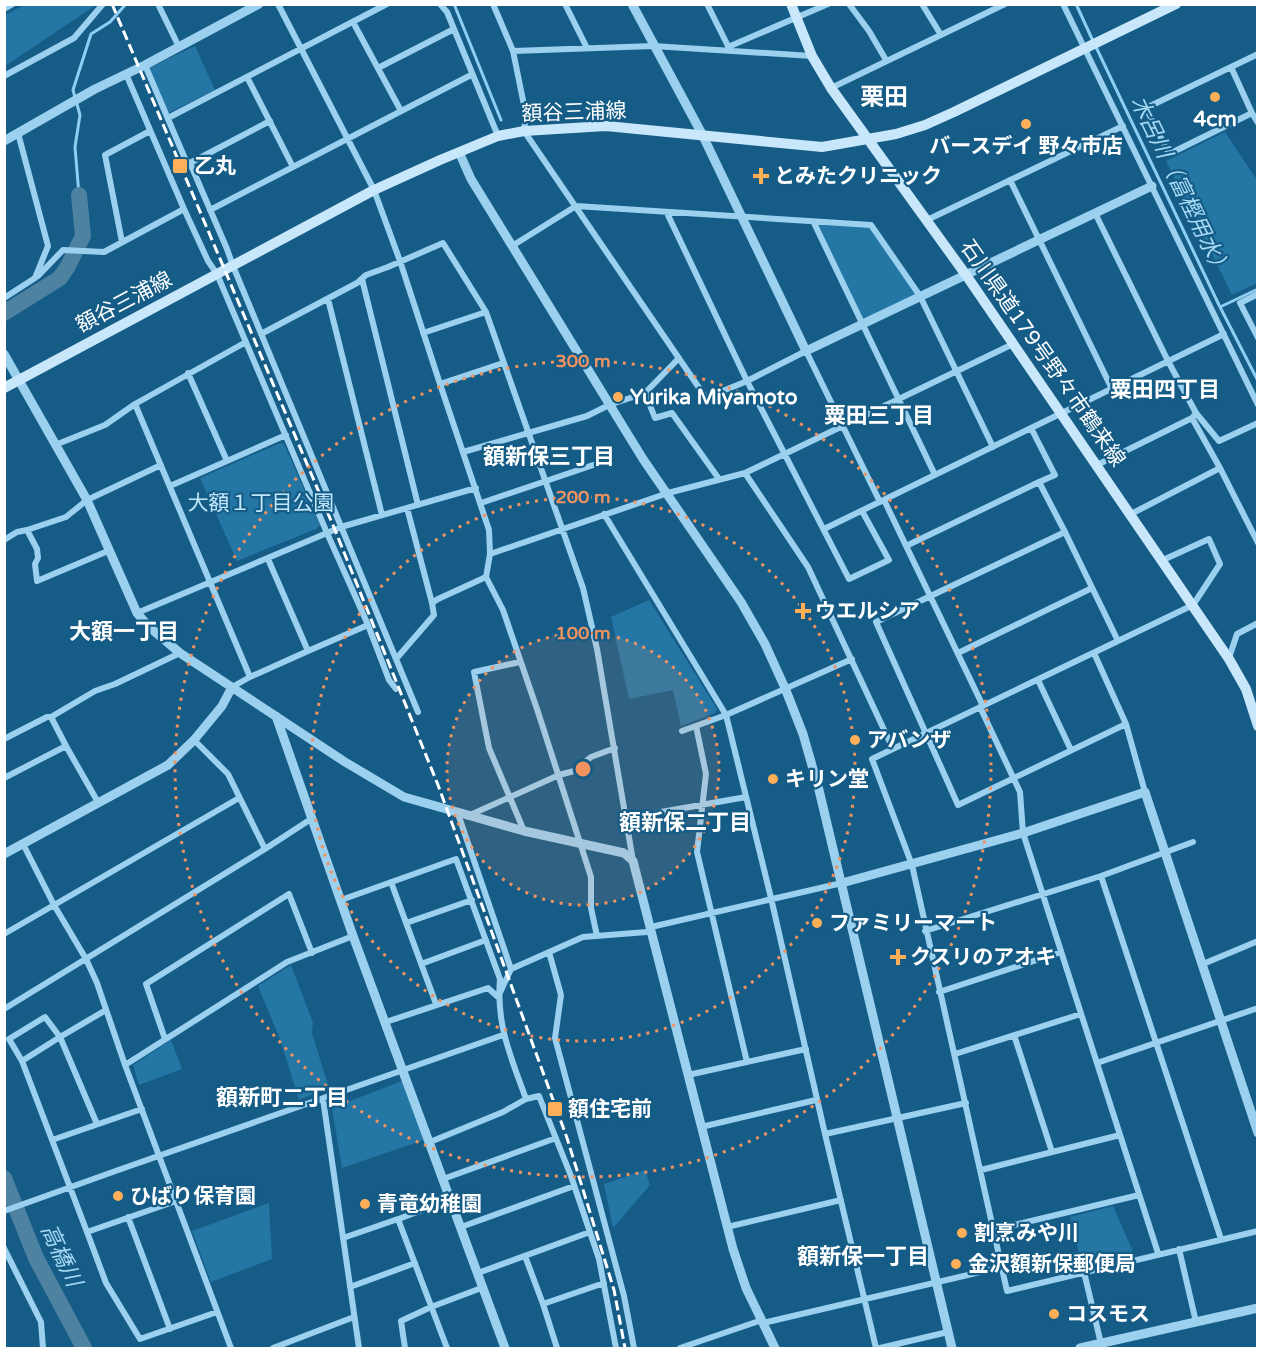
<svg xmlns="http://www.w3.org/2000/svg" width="1262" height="1353" font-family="'Varela Round','Noto Sans JP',sans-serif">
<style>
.green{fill:#2476a5}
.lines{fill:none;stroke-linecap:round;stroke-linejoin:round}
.stream{stroke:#8dcef2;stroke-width:3}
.river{stroke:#4d82a0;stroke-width:16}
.minor{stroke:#9bd0ef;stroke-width:6}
.tertiary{stroke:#9bd0ef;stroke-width:9}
.secondary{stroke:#c8e7fa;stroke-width:10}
.rail{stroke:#fff;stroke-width:3;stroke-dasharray:10 4.5;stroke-linecap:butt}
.ring{fill:none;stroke:#f09361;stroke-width:3;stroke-dasharray:3 6}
.poi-dot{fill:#ffaf58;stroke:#155c87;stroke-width:2}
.labels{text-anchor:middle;stroke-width:4.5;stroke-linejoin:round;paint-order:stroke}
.street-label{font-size:21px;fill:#fff;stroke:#155c87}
.poi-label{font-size:21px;font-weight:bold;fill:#fff;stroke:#155c87;text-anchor:start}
.park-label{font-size:21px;fill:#c0e6fb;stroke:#155c87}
.water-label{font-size:22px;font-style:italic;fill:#a6daf6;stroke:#155c87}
.neighbourhood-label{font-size:22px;font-weight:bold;fill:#fff;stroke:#155c87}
.quarter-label{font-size:24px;font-weight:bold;fill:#fff;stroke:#155c87}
.centre{fill:#f09361;stroke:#155c87;stroke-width:3}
.ring-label{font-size:18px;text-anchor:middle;font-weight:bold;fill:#f09361;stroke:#155c87;stroke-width:4.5;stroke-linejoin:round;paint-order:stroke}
</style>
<rect width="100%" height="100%" fill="#155c87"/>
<path class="green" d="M24 5V4L96 5 5 66V15Z
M195 46 215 90 168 113 149 68Z
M1225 132 1257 180V283L1232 295 1166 161Z
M814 223 871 225 920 296 862 324Z
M280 443 284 444 320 525 316 529 237 561 200 478Z
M649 600 717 709 715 713 681 726 673 690 629 699 611 617Z
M291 965 313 1023 312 1033 329 1088 299 1100 280 1039 258 986Z
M171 1040 182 1069 139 1085 133 1065Z
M402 1081 424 1140 342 1168 332 1108Z
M645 1170 650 1185 613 1228 604 1184Z
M269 1203 272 1259 211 1282 192 1231Z
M1113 1206 1135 1256 1083 1269 1070 1217Z"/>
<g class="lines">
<path class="stream" d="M454 4 501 120
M1076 4 1093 41
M1096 47 1219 305 1258 381
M79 195 75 147 80 115 73 90 91 34 110 22 126 4
M1220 307 1258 289"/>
<path class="river" d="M4 313 60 278 68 266 83 236 79 195
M4 1178 36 1258 84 1348"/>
<path class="minor" d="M158 4 179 47
M278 4 374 190 400 261 440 384
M440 4 447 12 498 136
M493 4 513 51 653 46 812 56
M565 4 587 48
M707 4 729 48
M849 4 869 31 886 60
M922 4 941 35
M1063 4 1258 405
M4 9 13 4
M353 22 401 111
M728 47 828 4
M513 51 526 115 524 131 706 398 747 381 806 351 880 502
M145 65 186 161 190 163 227 249 233 266 396 659 434 615 432 603 438 599 486 577
M1231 67 1252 113 1169 154 1146 108 1258 54
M378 68 454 29
M126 74 184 209 208 261 217 274 327 533 137 613
M4 76 74 38 103 4
M247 77 293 167
M831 88 1005 4
M1252 113 1258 123
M168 118 387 4
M190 163 270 121
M1010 180 1112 389
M210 210 471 75
M667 213 747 381 849 579 889 560 862 511
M1095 213 1168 361 1196 413
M927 220 1123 126
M814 223 935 475
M122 242 105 155 150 131
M512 246 576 206 871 225 920 296 993 447
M38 276 63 250 104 252 184 209
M362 279 418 505
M1258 294 1240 303 1258 338
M4 298 35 278 48 246 18 133
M328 299 382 515
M423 333 486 312
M261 334 357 283 366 275 388 267 443 243 486 312 583 588 597 649 633 861
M503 363 440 384 489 530 490 554 486 577 503 610 538 712 591 877V908L597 936
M188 373 227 461
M645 393 655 418 672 413 719 479
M135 404 246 342
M1192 418 1220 468
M1031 428 1055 475 1039 482 1065 532
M55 445 105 425 135 404 250 677
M463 452 587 416 609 405 645 393 679 358
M1097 465 1192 418 1196 413 1219 441 1258 423
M745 473 1013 344
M170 486 286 435
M884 500 983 706
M481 503 605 461
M407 508 432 603
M604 514 726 715 771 898 825 1134 966 1103
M1131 514 1220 468 1258 543
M824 529 1224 334
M4 540 17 532 27 530
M906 546 1039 482
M108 551 37 581 35 564 38 558 37 549 27 530 66 517 87 500 161 465
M490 554 668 493 745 473 808 567 893 749
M1163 560 1209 539 1220 564 1193 605 872 759 912 865 1007 1291 1258 1231
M1118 641 1065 532 876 622 958 805 1126 724
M308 651 368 625
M958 653 1092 588
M1094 653 1126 724 1145 792
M1229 658 1237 634 1258 623
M396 659 418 712
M520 662 474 672 489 748 524 831
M1038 680 1071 750
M232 687 250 677 308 651 268 559
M396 689 389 680 368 625 327 533 341 527 476 488
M980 707 1020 792 1023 833 1158 1253
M696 726 706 774 697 852 747 1062
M682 731 726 715 852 659
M4 739 47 717H51
M194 740 228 774 265 849 311 819
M66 746 51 717 95 691 115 684 180 653
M4 778 66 746 99 804
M457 811 511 969
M470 815 559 775 574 771 591 757 615 748
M627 823 661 812 746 797
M23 844 54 905 86 959 97 983 125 1065 231 1348
M1101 876 1221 1239
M391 882 436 1004
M341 900 456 859 500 979C496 1025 511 1057 526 1099L539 1096 571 1176 599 1259 616 1348
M406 923 472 900
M925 931 1101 876 1193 842
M4 934 239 798
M549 952 561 995 555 1038 624 1296 634 1348
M421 964 486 940
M1203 964 1258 941
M939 992 1061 952
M4 1009 265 849
M106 1010 60 1037 45 1017 9 1039 22 1061 87 1232 176 1201
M386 1022 488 988 498 997 511 969 583 937 647 932 651 927 842 883
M1014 1035 1052 1152
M165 1039 146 984 289 894 312 953
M955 1054 1081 1014
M22 1061 60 1037 97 1124
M1097 1063 1258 1008
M125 1065 287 962 353 936
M688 1075 806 1049
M323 1099 359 1348
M701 1127 816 1100
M825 1134 876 1348
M52 1140 142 1109
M430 1142 503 1112 526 1099
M981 1170 1120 1135
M443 1179 556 1138
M4 1211C170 1151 337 1093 503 1035
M128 1217 170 1329
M396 1220 451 1199
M461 1227 574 1186
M727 1227 841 1200
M994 1230 1139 1195
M87 1232 106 1283 140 1339 217 1312
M343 1238 398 1219 447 1348
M4 1248 41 1322 43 1348
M1179 1249 1196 1322
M525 1256 543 1304
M1084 1272 1102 1348
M478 1273 590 1232
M350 1287 415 1263
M763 1323 1002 1267
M273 1348 354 1317
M405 1348 401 1321 431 1307 484 1287
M557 1348 543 1304 604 1283
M680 1348 762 1320
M880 1348 948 1332"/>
<path class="tertiary" d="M632 4 702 134 806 351 1152 186
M4 141 95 89 145 65 259 4
M459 152 471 179 643 459 741 602 765 644 785 688 803 734 819 790 952 1348
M4 354 87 500 137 613 148 626 180 653 345 762 404 797 524 831 624 853 633 861 733 1249 746 1288 775 1348
M276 716 353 936 505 1348
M4 854 168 765 194 740 222 706 232 687
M842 883 1023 833 1145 792 1258 1133
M1080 1348 1258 1308"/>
<path class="secondary" d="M791 4 812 56 831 88 966 275 1229 659 1246 689 1258 726
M4 388 374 190 440 160 498 136 524 131 606 126 822 147 896 134 925 125 954 112 1176 4"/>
<path class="rail" d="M112 4 335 530 438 785 567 1138 614 1290 625 1348"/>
</g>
<circle cx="583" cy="769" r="136" fill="#f09361" fill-opacity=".12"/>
<g class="ring">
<circle cx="583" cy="769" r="136"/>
<circle cx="583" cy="769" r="272"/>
<circle cx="583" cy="769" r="408"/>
</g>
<g class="poi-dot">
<circle cx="1215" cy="97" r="6"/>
<circle cx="1026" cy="124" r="6"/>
<rect x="172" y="158" width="16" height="16" rx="3"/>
<path d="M758 167h6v6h6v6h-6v6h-6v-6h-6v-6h6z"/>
<circle cx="618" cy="397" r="6"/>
<path d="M800 602h6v6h6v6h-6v6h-6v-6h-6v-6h6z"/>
<circle cx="855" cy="740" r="6"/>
<circle cx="773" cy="779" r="6"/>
<circle cx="817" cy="923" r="6"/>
<path d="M895 948h6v6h6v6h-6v6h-6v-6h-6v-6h6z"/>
<rect x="547" y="1101" width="16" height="16" rx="3"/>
<circle cx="118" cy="1196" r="6"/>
<circle cx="365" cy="1204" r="6"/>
<circle cx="962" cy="1233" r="6"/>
<circle cx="956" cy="1264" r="6"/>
<circle cx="1054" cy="1314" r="6"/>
</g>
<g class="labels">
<g class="street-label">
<text transform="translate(574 112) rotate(-2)" y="7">額谷三浦線</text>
<text transform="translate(124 302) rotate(-28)" y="7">額谷三浦線</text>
<text transform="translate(1043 353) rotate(55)" y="7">石川県道179号野々市鶴来線</text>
</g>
<g class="poi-label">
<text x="1215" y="126" text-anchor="middle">4cm</text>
<text x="1026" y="153" text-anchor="middle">バースデイ 野々市店</text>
<text x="194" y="173">乙丸</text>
<text x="774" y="183">とみたクリニック</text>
<text x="630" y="404">Yurika Miyamoto</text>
<text x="815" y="618">ウエルシア</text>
<text x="867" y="747">アバンザ</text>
<text x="785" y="786">キリン堂</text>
<text x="829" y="930">ファミリーマート</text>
<text x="910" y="964">クスリのアオキ</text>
<text x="568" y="1116">額住宅前</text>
<text x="130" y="1203">ひばり保育園</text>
<text x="377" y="1211">青竜幼稚園</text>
<text x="974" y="1240">割烹みや川</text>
<text x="968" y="1271">金沢額新保郵便局</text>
<text x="1066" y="1321">コスモス</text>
</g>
<g class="park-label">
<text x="261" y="510">大額１丁目公園</text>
</g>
<g class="water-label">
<text transform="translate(1181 186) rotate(64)" y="8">木呂川（富樫用水）</text>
<text transform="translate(62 1255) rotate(65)" y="8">高橋川</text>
</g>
<g class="neighbourhood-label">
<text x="1165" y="397">粟田四丁目</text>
<text x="879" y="423">粟田三丁目</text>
<text x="549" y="464">額新保三丁目</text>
<text x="124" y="639">大額一丁目</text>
<text x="685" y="830">額新保二丁目</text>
<text x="282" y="1105">額新町二丁目</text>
<text x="863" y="1264">額新保一丁目</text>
</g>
<g class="quarter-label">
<text x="884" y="105">栗田</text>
</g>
</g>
<circle cx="583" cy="769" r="9" class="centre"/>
<g class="ring-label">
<text x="583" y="367">300 m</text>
<text x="583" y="503">200 m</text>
<text x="583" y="639">100 m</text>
</g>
<rect width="1262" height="1353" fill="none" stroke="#ffffff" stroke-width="12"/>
</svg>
